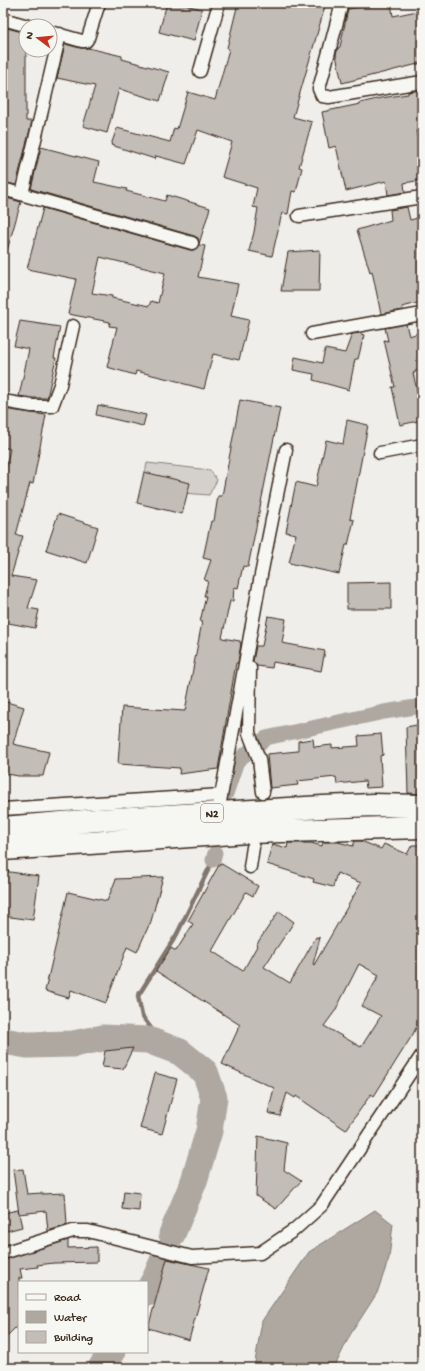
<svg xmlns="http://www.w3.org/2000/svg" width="425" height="1371" font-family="'Gochi Hand',sans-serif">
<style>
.green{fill:#d4d1cc;stroke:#887e75}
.water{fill:#afa8a1;stroke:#81766d}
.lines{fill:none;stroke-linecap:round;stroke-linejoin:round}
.stream{stroke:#81766d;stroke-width:4.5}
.canal{stroke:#afa8a1;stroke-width:15}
.river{stroke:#afa8a1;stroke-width:27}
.building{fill:#c2bdb7;stroke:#3b2a1e;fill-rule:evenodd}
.street-casing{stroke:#3b2a1e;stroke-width:15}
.highway-casing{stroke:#3b2a1e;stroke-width:25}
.street{stroke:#f6f6f2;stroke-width:12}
.highway{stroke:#f6f6f2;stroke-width:22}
.labels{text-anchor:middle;stroke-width:3.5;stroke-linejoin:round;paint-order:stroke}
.shield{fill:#f6f6f2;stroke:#73675e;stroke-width:1}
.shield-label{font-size:11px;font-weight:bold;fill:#3b2a1e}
</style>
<rect width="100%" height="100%" fill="#efeeea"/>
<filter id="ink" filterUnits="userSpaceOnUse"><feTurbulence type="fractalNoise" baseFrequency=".025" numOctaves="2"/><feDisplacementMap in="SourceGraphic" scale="8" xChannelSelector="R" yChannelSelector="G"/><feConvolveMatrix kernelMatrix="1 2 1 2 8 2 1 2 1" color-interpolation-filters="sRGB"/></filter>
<g filter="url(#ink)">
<path class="green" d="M147 463 210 470 217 480 209 495 142 490Z"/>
<path class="water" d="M375 1210 393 1224 389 1258 377 1293 350 1335 334 1368H254L262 1321 309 1252Z"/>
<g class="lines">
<path class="stream" d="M165 1047 142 1016 138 996 177 934 213 860"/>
<path class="canal" d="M226 794 237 761 266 738 384 712 422 706
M213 860 215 853"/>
<path class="river" d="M3 1041 27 1045 73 1044 103 1038 148 1040 180 1052 205 1072 214 1098 209 1131 194 1181 172 1234
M147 1293 156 1277 162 1263
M101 1368 112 1352"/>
</g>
<path class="building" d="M167 3H176L202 9 194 41 159 32Z
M238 3H326L293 117 312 122 299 167 302 168 296 192 292 191 288 214 282 213 272 256 249 251 254 232 258 208 253 207 257 188 222 177 232 142 198 130 186 164 156 156 155 159 111 145 117 128 170 142 174 128 177 129 188 92 215 100 229 49 227 48Z
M391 3 393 16 422 10V63L342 83 336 55 338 48 340 47 348 9Z
M3 27 26 33V121H32L16 185 3 182Z
M65 44 80 48H88L122 56V59L169 72 160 101 119 89 107 133 83 126 95 86 57 78Z
M422 90V130L416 131 422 158V180L404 183 405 192 388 195 386 181 346 191 336 146 329 148 322 112 360 104V103L381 98 408 94V92Z
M41 147 99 162 94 182 127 189 126 191 165 201 167 195 210 208 199 244 198 238 194 236 31 189Z
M3 197 21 202 6 254H3Z
M407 207 410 220 422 217V302L402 307 403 310 381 314 372 271 370 272 357 230 391 220 390 210Z
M43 208 190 250H194L199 245 205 246 198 277 238 284 231 316 249 320 239 360 213 354 204 389 181 383V382L136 371 135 375 107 367 117 327 109 326 110 322 68 314 76 279 27 269ZM100 257 165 273 158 303 151 301 149 306 112 298V296L92 293Z
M320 250 319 291H281L288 252Z
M20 321 60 327 54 358H56L47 398H33L19 396 29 349 14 346Z
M406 324 409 336 422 332V370L415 371V373H413L422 412V420L400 425 392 387H395L384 340 388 341 385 328Z
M361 333V334L364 335 358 359H355L349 390 313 380 314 374 293 370 295 357 322 363 325 349 345 353 352 334Z
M240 400 280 408 248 567 243 566 238 588 234 587 233 601H230L222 638 240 641V643H241L238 663H236L218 769 179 774 180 768 118 764 122 707 185 711 202 622H200L206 596H204L208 581 204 580 211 560 203 558 211 521H214L218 496H222Z
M98 405 146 415 143 426 96 415Z
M3 409 46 415 33 484 30 483 16 535 23 536 11 576 37 580 28 608 39 610 35 628 3 622V480L10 449 3 447Z
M347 420 368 425 350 519 354 520 348 545H346L339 574 289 563 296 534 286 532 296 482 316 487 326 440 343 444Z
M144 472 190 483 182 514 137 503Z
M58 514 98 527 87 563 46 550Z
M391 582V609H347V583Z
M268 616 286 619 282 643 325 651 321 671 273 662 272 668 257 666 253 661 256 646H262Z
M3 701 24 707 13 744 49 752 43 776H18L3 773Z
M422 724V794L408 793 406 727Z
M381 734 383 755 380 756 382 787 366 788 365 781 337 784 336 777 297 781 298 785 270 788 267 754 298 751V741L313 739 314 747 332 745V748L359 746 358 736Z
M355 841H361L381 849 384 844 407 854 412 845H422V1016L413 1034 374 1096 371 1094 346 1130 296 1096 295 1098 287 1093 280 1116 268 1113 274 1088 222 1064 240 1025 156 971 171 948 176 951 193 924 188 921 220 863 258 886 253 896 246 892 212 951 243 971 257 946 256 945 279 911 294 922 264 967 290 983 316 937 320 938 313 964 314 965 361 883 337 873 333 887 313 882 314 879 267 864 272 844 287 848 288 843H311L322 846 323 842H338L353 846ZM359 964 379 975 362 1006 381 1016 361 1047 324 1026 335 1011Z
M3 871 39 876 33 920 3 916Z
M163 877 150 925H149L137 952 127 947 106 1003 71 990 69 998 45 991 68 892 107 901 116 879Z
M133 1048 123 1069 102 1067 105 1051Z
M155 1073 177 1079 162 1134 140 1128Z
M258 1136 287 1143 284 1170 301 1181 276 1209 256 1196Z
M23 1169 27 1194 42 1193V1194L65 1193 67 1225 48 1231 46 1211 19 1214 22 1227 3 1232V1213L18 1210 19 1214 13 1170Z
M124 1191 140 1193 139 1211 122 1209Z
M68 1240V1248L97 1247V1262L54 1263 37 1265 38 1267 20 1269 22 1278H19V1324L3 1340V1285H7L3 1267V1260Z
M167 1259 209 1268 189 1340 148 1328Z"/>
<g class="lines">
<g class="street-casing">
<path id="street" d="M342 3 319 89 322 96 329 97 422 82
M3 19 28 26
M50 32 82 41H86L88 38 99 3
M200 71 219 3
M3 189 192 243
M22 194 60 34
M299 216 422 197
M312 334 422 314
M3 401 32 406H52L60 385 73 326
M380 453 422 445
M250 668 249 733 259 759 263 792
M3 809 221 795
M218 813 261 575 286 450
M250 867 253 847
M3 1253 73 1231H88L192 1257 260 1253 294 1230 322 1205 422 1055"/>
</g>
<g class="highway-casing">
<path id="highway" d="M3 828 97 820 323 807 374 805 422 806
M3 849 248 832 422 827"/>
</g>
<use href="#street" class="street"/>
<use href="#highway" class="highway"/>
</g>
</g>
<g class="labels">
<rect class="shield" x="201" y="804" width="22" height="18" rx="3"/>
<g class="shield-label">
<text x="212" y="817">N2</text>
</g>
</g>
<rect width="425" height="1371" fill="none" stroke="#f6f6f2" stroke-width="16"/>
<rect x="8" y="8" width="409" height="1355" fill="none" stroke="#3b2a1e" stroke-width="1.5" filter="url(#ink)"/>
<rect x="18" y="1281" width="130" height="72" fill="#f6f6f2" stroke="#aba49d"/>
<rect x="26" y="1294" width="20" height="6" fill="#f6f6f2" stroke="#aba49d"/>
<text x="54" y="1301" font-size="12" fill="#3b2a1e">Road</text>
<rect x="26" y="1311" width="20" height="12" fill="#afa8a1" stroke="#aba49d"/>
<text x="54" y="1321" font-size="12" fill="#3b2a1e">Water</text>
<rect x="26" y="1331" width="20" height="12" fill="#c2bdb7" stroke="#aba49d"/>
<text x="54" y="1341" font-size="12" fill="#3b2a1e">Building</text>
<g transform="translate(38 38) rotate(286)"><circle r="19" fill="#f6f6f2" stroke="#aba49d"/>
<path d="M0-3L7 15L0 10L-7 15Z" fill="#c8321e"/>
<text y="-6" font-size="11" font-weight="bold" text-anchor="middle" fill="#3b2a1e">N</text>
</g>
</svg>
